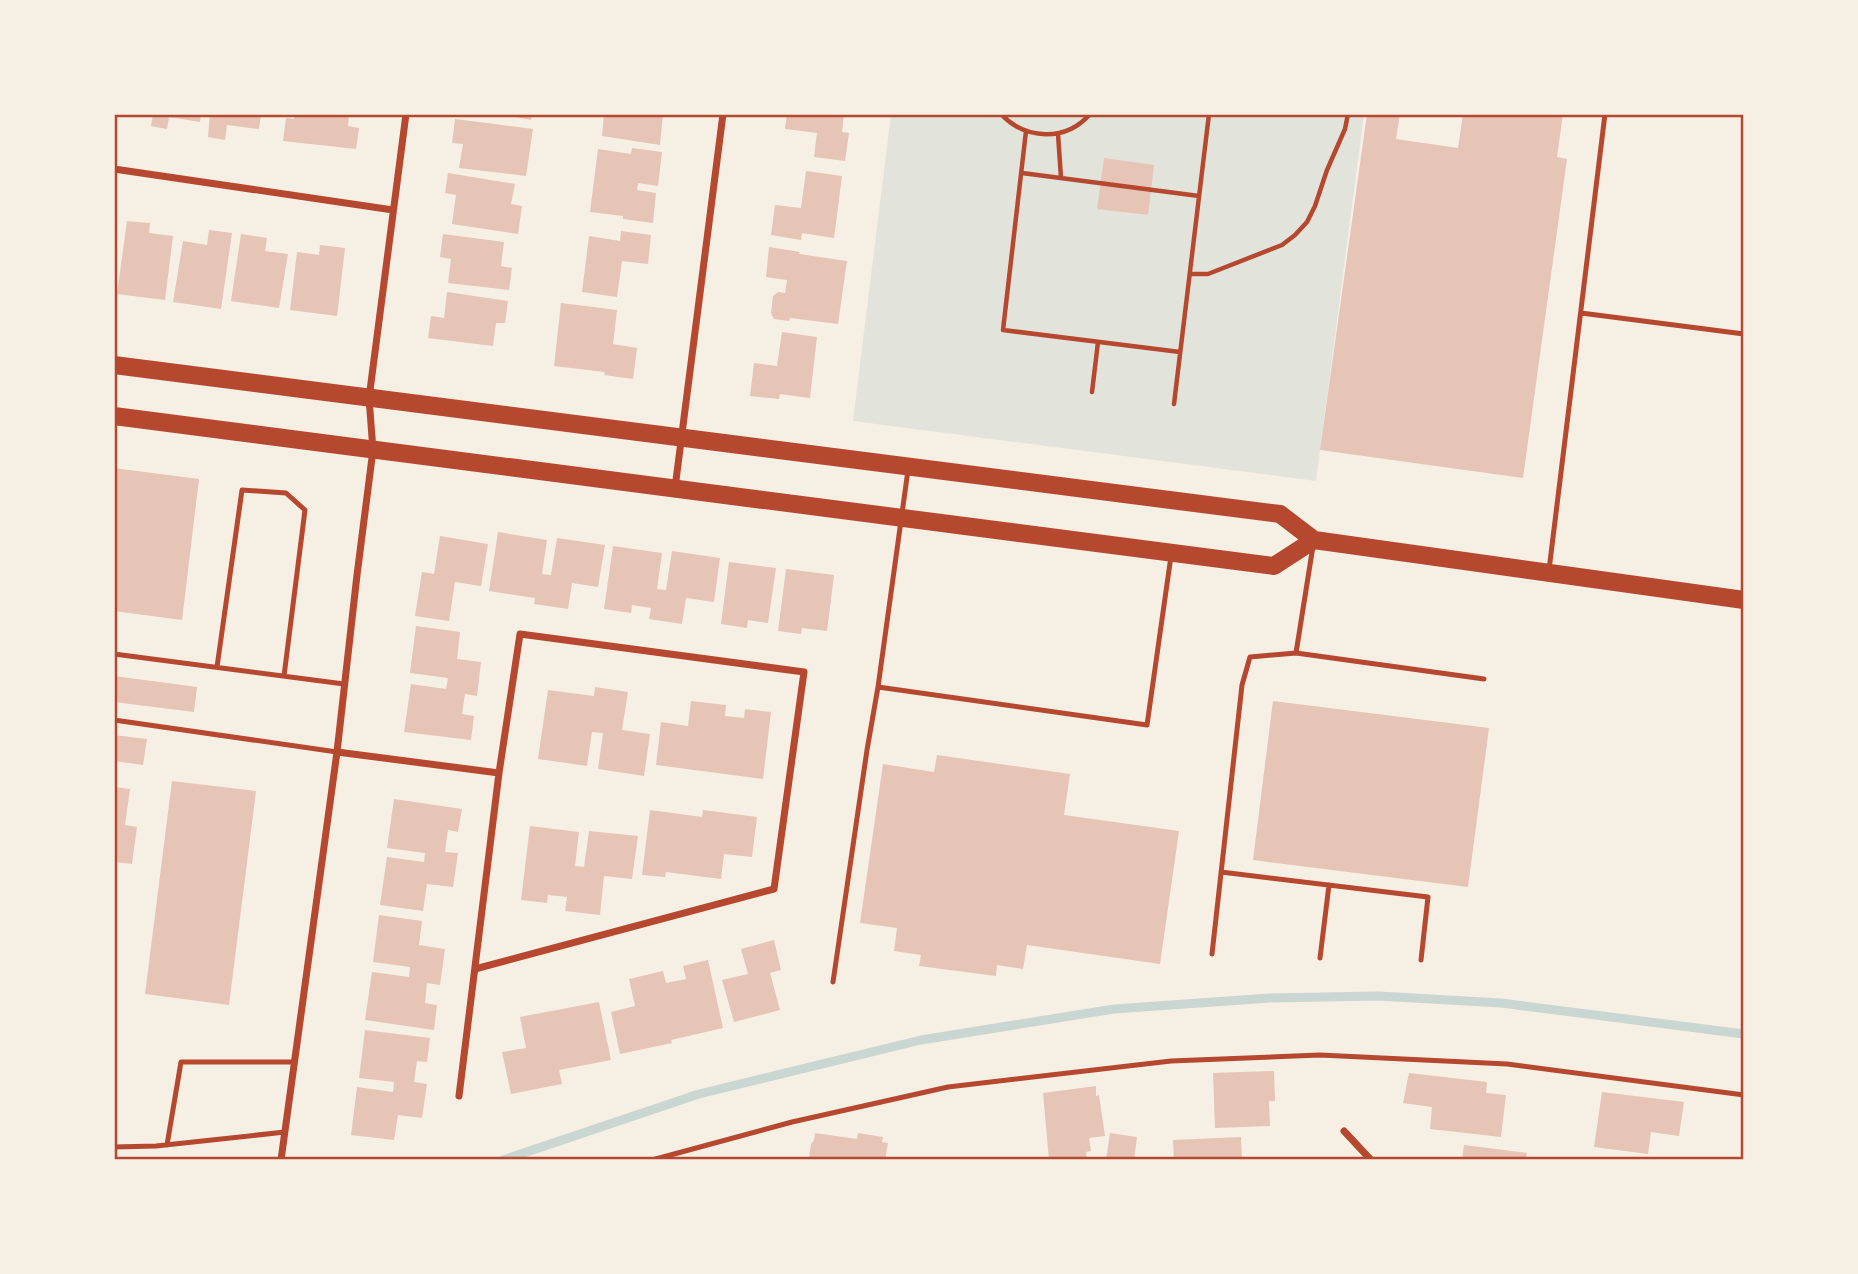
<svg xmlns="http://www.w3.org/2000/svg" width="1858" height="1274" font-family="'Alegreya Sans',sans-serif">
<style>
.green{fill:#e2e4dc}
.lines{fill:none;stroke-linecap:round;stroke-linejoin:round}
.stream{stroke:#c9d6d2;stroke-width:9}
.building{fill:#e6c5b7}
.path{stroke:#b5482f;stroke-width:4.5}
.service{stroke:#b5482f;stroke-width:5}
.minor{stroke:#b5482f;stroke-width:7}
.primary{stroke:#b5482f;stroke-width:18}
.neatline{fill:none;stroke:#b5482f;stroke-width:2.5}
</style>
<rect width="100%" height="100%" fill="#f6efe4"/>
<path class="green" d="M891 114H1364L1316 481 853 421Z"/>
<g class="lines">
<path class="stream" d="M503 1160 699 1094 921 1040 1114 1009 1270 998 1378 996 1501 1003 1744 1034"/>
</g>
<path class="building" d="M153 114H201L200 122 169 117 167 129 151 126Z
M210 114H261L259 129 227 125 225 140 208 137Z
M295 114H349L348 126 359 128 356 149 283 141 286 118 294 119Z
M504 114H532L531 120 504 115Z
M604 114H663L660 145 602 136Z
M787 114H844L842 132 849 133 845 161 814 157 817 133 785 129Z
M1367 114H1400L1396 139 1458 148 1463 114H1563L1557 157 1567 159 1523 478 1320 450Z
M455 119 533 129 526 176 459 168 463 144 452 143Z
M632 148 662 152 658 186 638 183 637 190 656 193 653 223 623 219V216L590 212 598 149 631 154Z
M1104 158 1154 165 1148 215 1097 209Z
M806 171 842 176 834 238 802 233 801 240 771 235 775 205 801 208Z
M448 173 515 184 511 204 522 206 518 234 452 224 456 195 445 193Z
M127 221 150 223 149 233 173 236 165 300 117 294Z
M209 230 232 233 221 309 173 302 183 241 207 245Z
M621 231 651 235 648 264 622 261 617 297 582 292 589 236 620 241Z
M241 234 267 238 265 251 288 254 279 308 231 301Z
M443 234 504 242 501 266 512 268 509 290 448 283 451 259 440 257Z
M320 245 345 248 337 316 290 310 297 252 319 255Z
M769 247 800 252 799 254 847 261 838 324 790 318 789 321 774 319 771 313 773 296 778 292 785 293 787 280 766 277Z
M447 292 508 301 505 323H496L493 346 428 338 431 316 444 318Z
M561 303 617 310 613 344 637 348 633 379 604 375 605 372 554 366Z
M782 332 817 337 810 398 780 394 779 399 750 396 754 363 777 366Z
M114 468 199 479 182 620 114 611Z
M498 532 547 540 542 574 551 575 557 538 605 545 598 587 572 583 568 609 534 604 535 598 489 591Z
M440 536 488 544 481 586 455 582 449 621 415 616 422 572 434 574Z
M613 546 662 553 657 589 666 590 672 551 720 558 714 602 686 598 682 624 649 619 651 608 632 605 631 613 604 609Z
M729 562 776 568 768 623 748 620 747 628 721 624Z
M786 569 834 575 827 631 802 628 801 634 778 631Z
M416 626 460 632 457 659 481 662 477 696 465 694 462 714 474 716 471 740 404 732 411 684 446 689 448 678 410 673Z
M114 676 197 687 194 712 114 702Z
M595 687 628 692 622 730 650 734 644 776 598 769 603 733 592 732 587 766 538 759 548 690 594 696Z
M691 701 726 705 725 716 744 718 745 709 771 712 763 779 656 765 661 722 688 726Z
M1273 701 1489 728 1468 887 1253 860Z
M114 735 147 739 143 765 114 761Z
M937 755 1070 774 1064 815 1179 831 1160 964 1027 945 1023 969 997 965 996 976 919 966 921 955 894 951 897 928 860 923 883 764 934 772Z
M172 781 256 791 229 1005 145 994Z
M114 787 130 789 125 825 137 827 132 864 114 862Z
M394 799 462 809 458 832 448 830 445 852 458 853 453 887 427 884 423 911 380 905 387 857 424 862 425 853 387 848Z
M650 810 702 817 703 810 757 817 752 857 724 854 721 879 666 872 665 877 642 875Z
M530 826 579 832 575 866 584 867 589 831 638 836 632 879 604 876 600 915 565 911 567 897 548 895 547 903 521 900Z
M379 915 422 921 419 945 445 949 440 985 427 983 425 1003 437 1005 434 1030 365 1020 372 972 409 977 410 967 373 962Z
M774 940 781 970 770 973 780 1010 734 1022 722 980 748 974 741 949Z
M708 960 723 1028 671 1040 672 1043 620 1054 611 1012 635 1006 629 979 663 971 666 983 686 979 683 966Z
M599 1002 611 1060 559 1070 562 1084 511 1094 502 1052 526 1048 520 1017Z
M365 1030 430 1038 427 1062 417 1061 414 1082 427 1084 422 1118 398 1115 394 1140 351 1135 357 1087 393 1092 394 1082 359 1078Z
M1274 1071 1275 1101H1269L1270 1126 1215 1128 1213 1073Z
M1409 1073 1487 1082 1486 1093 1506 1095 1501 1137 1430 1129 1432 1107 1403 1103Z
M1096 1086V1096L1099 1095 1105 1136 1089 1138 1091 1151 1086 1152 1087 1160H1049L1043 1093Z
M1602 1092 1684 1102 1679 1136 1651 1132 1648 1154 1594 1147Z
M815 1133 857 1139 858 1133 883 1137 882 1142 888 1143 885 1160H810L809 1158 811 1144 814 1140Z
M1110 1133 1137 1137 1134 1160H1106Z
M1241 1137 1242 1160H1174L1173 1140Z
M1464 1145 1527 1153 1526 1157 1537 1159V1160H1462Z"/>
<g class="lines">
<path class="path" d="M1001 114C1025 140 1066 142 1090 114
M1026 131 1003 330 1180 352
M1058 134 1061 178
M1022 173 1199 196
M1190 274H1208L1282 245 1295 235 1307 222 1315 206 1327 170 1345 129 1348 114
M1092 392 1098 342
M1174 404 1209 114"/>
<path class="service" d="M1581 313 1744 334
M908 470 878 687 1147 725 1171 556
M1549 570 1605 114
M1296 653 1484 679
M114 654 344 684
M217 667 242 490 286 493 305 510 284 676
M114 720 337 752
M1221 872 1428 897 1421 960
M1212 954 1242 685 1250 657 1296 653 1313 546
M1320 958 1329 885
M833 982 867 750 878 687
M167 1145 181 1062H295
M114 1147 156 1146 285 1132
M652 1160 792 1122 948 1087 1171 1061 1320 1055 1507 1064 1744 1095"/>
<path class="minor" d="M114 169 393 210
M675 488 723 114
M337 752 499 773 459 1096
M475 969 774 889 804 672 520 634 499 773
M1344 1131 1371 1160
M281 1160 337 752 357 575 373 450 369 398 406 114"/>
<path class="primary" d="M114 365 1280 514 1314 540 1744 600
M114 416 1274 566 1314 540"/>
</g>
<rect width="1858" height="1274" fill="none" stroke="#f6efe4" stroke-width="231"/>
<rect x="116" y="116" width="1626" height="1042" class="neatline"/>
</svg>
